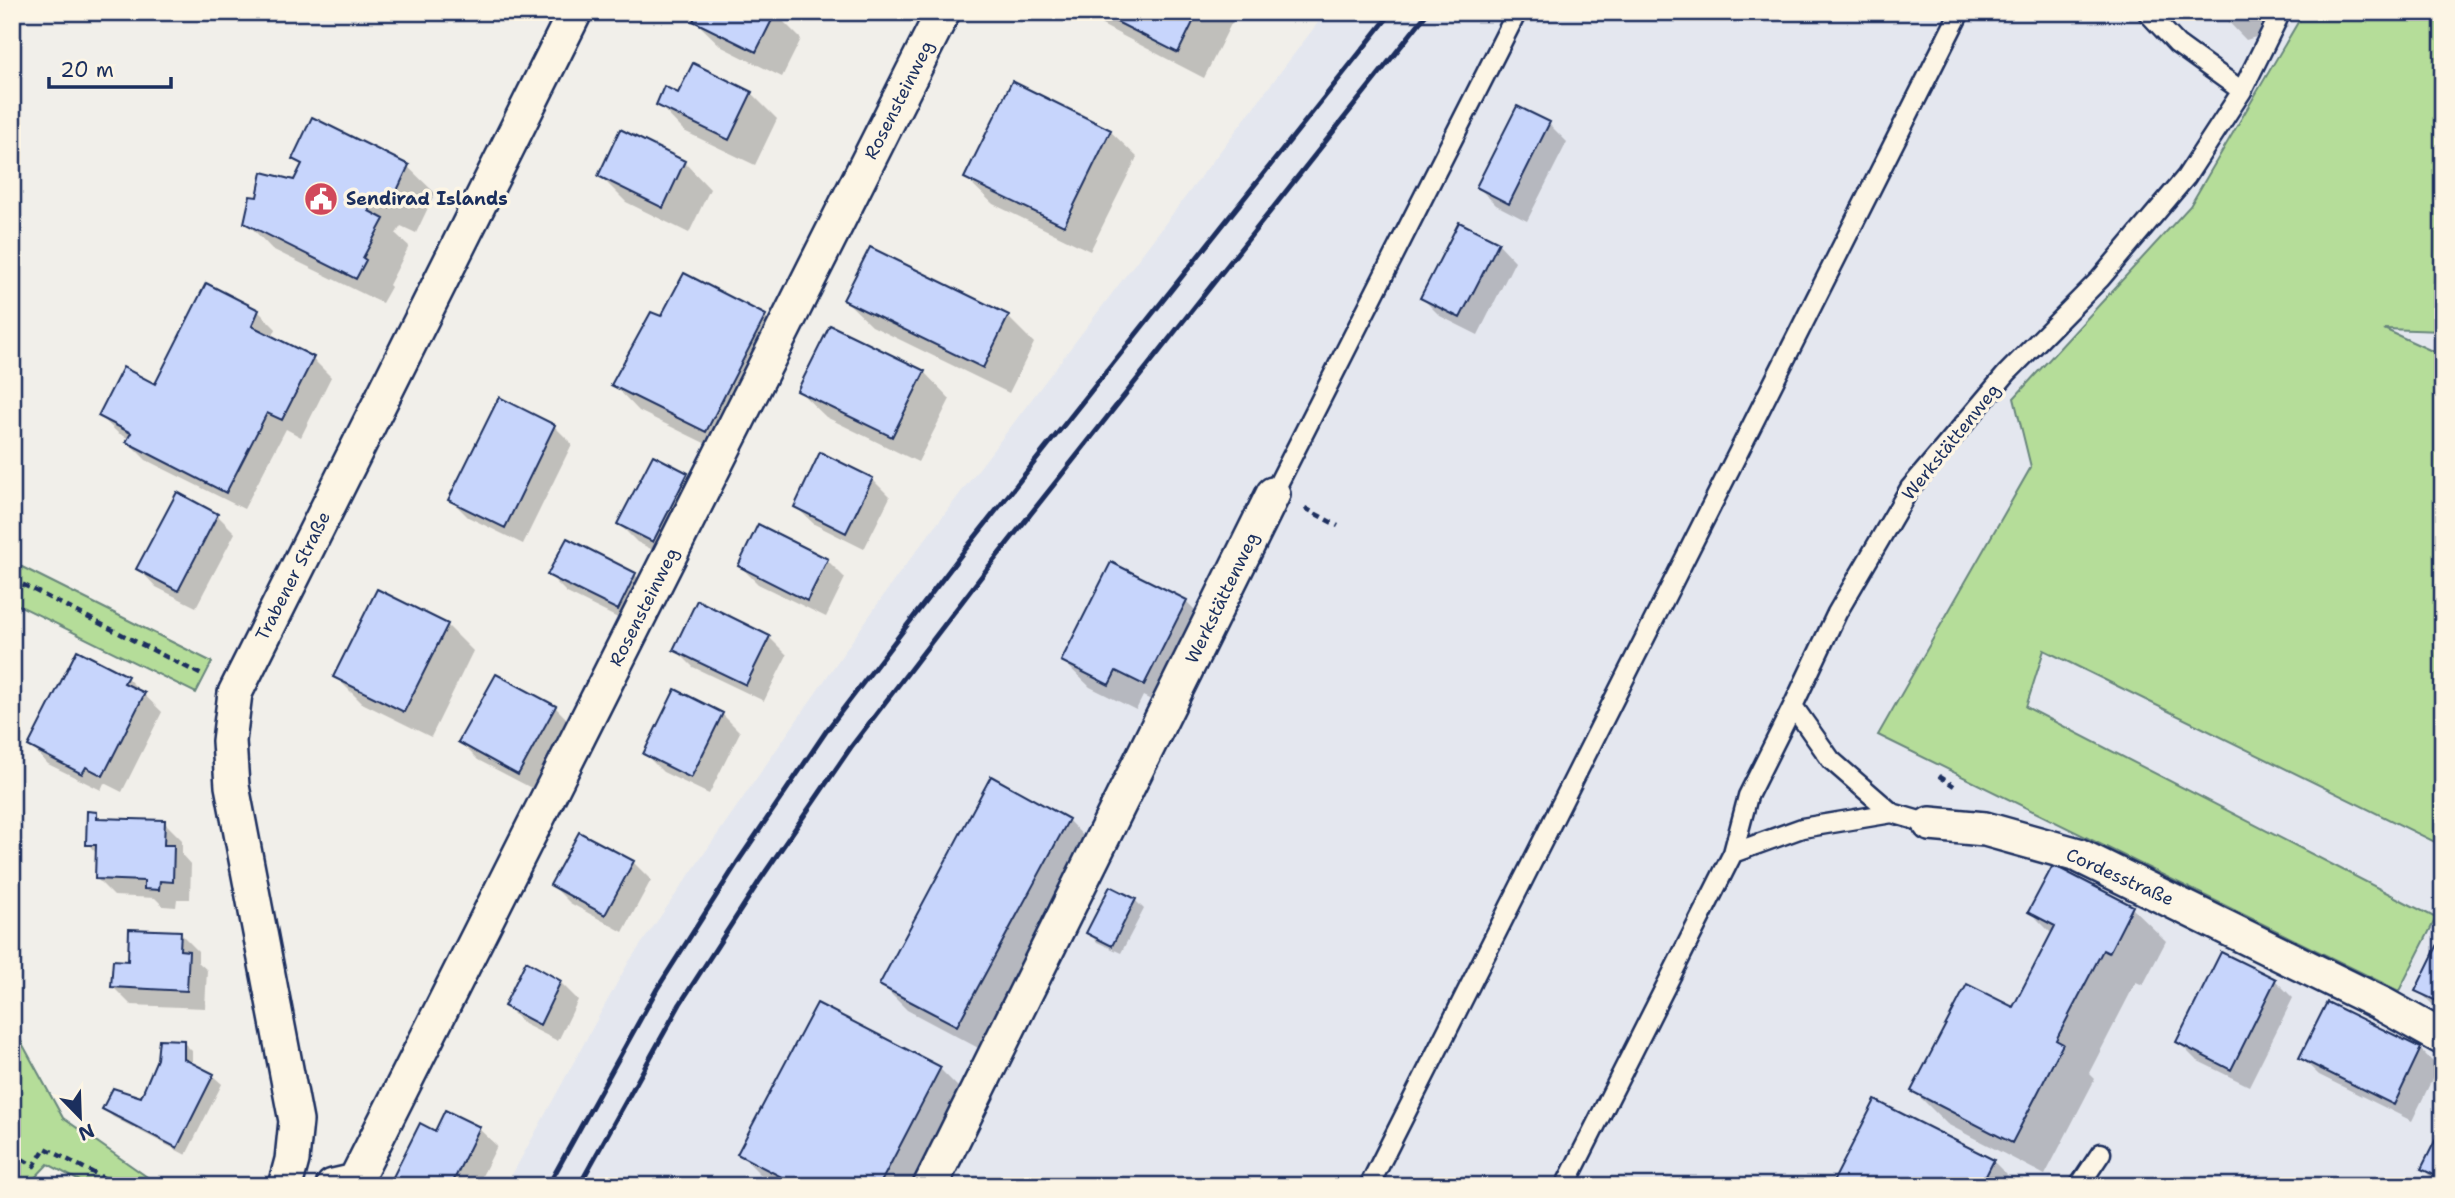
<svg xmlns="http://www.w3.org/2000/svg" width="2455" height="1198" font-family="'Shantell Sans',sans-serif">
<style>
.built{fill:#e4e7ef}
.green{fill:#b5dd99;stroke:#68867c;stroke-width:2}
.shadow{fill:#0003}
.building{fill:#c7d5fc;stroke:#1b2f5e;stroke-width:2}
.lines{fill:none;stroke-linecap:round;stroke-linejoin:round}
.lane-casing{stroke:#1b2f5e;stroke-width:23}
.street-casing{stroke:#1b2f5e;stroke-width:38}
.path{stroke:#1b2f5e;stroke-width:4.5;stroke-dasharray:7 5;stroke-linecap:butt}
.lane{stroke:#fcf5e5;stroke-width:18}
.street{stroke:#fcf5e5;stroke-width:33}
.rail{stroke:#1b2f5e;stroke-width:5}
.labels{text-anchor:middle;stroke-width:7;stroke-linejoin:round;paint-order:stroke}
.street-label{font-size:18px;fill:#1b2f5e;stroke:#fcf5e5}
.poi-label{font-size:18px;font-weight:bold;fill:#1b2f5e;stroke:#fcf5e5;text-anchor:start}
</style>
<rect width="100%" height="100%" fill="#f1efea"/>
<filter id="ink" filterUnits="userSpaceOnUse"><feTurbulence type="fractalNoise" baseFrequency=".0143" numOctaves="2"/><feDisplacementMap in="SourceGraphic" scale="14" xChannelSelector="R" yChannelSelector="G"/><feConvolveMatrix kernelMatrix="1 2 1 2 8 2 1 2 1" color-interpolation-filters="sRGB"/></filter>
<g filter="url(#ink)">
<path class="built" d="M1326 12H2443V1186H506L628 963 895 579Z"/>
<path class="green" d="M2304 12H2443V331L2384 329 2443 356V846L2044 650 2026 707 2436 918 2399 991 1878 735 2031 467 2014 398 2190 206Z
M12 562 212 662 196 693 12 602Z
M12 1025 63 1118 160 1186H89L48 1164 27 1186H12Z"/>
<path class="shadow" d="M495 12H523L518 23Z
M1077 12H1237L1204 78Z
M2219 12H2284L2289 27 2246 40Z
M775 13 801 39 782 77 722 47 695 21Z
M751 93 777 119 755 165 684 131 658 104 679 95Z
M1518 108 1549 124 1567 142 1527 221 1496 205 1478 187Z
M313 120 408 167 435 193 416 233 401 226 396 234 409 246 389 285 391 287 382 303 272 249 246 222 258 199 295 182 302 166 295 158Z
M1110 131 1137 157 1090 251 993 204 966 178Z
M684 162 710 189 689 233 626 202 600 176Z
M1498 243 1515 261 1478 335 1440 316 1422 298Z
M871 249 1008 317 1034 343 1009 393 872 326 845 300Z
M258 311 276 329 272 338 313 359 331 377 301 437 286 429 244 509 146 460 128 442 130 439 118 433 100 416 156 386Z
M765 317 791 343 733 457 639 411 613 384 662 318Z
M924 372 950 399 918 462 826 417 799 391Z
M554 426 572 444 523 544 468 517 450 499Z
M687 474 705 492 671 559 637 542 619 524Z
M872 479 890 497 864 549 814 524 796 507Z
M217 515 235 533 196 607 156 587 139 569Z
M827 560 845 578 826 617 758 584 740 566Z
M549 575H635L653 593 636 627 567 593Z
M1186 601 1212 627 1171 710 1143 696 1136 710 1090 687 1063 661Z
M447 625 473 651 431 737 362 703 336 677Z
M769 637 787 655 764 701 693 667 675 649Z
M127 678 162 712 122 792 104 783 101 790 48 764 31 746Z
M555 707 573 725 537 791 478 760 460 742Z
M722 714 740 732 709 794 663 772 645 754Z
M991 779 1068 820 1094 847 984 1051 907 1010 881 984Z
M96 813 102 820 164 822 182 840V855L191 865 190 899H177L176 907 163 906 155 898 114 896 96 878 97 854 88 844Z
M633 862 651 880 623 932 570 903 552 885Z
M2054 867 2132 908 2166 941 2143 985 2136 982 2089 1073 2095 1079 2045 1175 1947 1124 1914 1091 2014 1010 2053 935 2030 912Z
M1135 900 1144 909 1121 953 1097 942 1089 933Z
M180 933 198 951V962L207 970 205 1008 131 1005 113 987 129 962Z
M2443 940V1015L2418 990Z
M2275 980 2293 998 2249 1086 2196 1060 2178 1042Z
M560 982 578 1000 558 1041 524 1024 506 1006Z
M183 1042 192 1051V1065L213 1076 222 1084 186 1155 113 1117 104 1108 142 1099Z
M2420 1049 2438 1067 2412 1121 2319 1075 2301 1058Z
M940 1069 973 1102 929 1186H772L739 1153Z
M446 1112 479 1129 497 1146 477 1186H399L393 1180 436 1133Z
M2443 1129V1186H2440L2423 1169Z
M1993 1161 2018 1186H1833Z"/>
<path class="building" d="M698 12H776L756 52 693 21Z
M1097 12H1198L1178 53Z
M693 63 752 92 729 140 656 105 664 86 678 93Z
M1012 81 1111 130 1064 226 964 178Z
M1517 106 1550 122 1509 204 1476 187Z
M312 117 409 165 389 208 374 201 369 211 384 219 363 258 366 260 356 279 244 223 250 196 257 197 262 172 294 180 302 164 292 159Z
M620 129 685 161 663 208 598 176Z
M1459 222 1499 242 1460 318 1420 298Z
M870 247 1009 315 983 368 843 300Z
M684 273 766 315 706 432 611 385 651 312 661 316Z
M206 283 259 310 252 326 314 357 282 420 267 413 226 493 126 442 131 433 98 416 123 367 155 384Z
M830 325 925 371 892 437 797 391Z
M499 397 555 425 505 528 448 500Z
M820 452 873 478 846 533 794 507Z
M653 455 688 473 653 542 617 524Z
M177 492 218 514 178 591 136 569Z
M758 524 828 559 807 601 738 566Z
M567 538 636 573 618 610 547 575Z
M1111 562 1187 600 1144 685 1116 671 1109 685 1061 661Z
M377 589 448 624 404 712 333 677Z
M697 600 770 636 746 685 673 650Z
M77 650 128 676 124 683 145 693 103 776 86 767 82 774 28 746Z
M496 674 556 706 518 775 458 742Z
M675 689 723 713 691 778 643 754Z
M991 776 1069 819 957 1026 879 985Z
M87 811 97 812V818L165 820 164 845H174L173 882 160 881 159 890 144 889V881L95 879 96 845H86Z
M579 832 634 861 605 915 550 885Z
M2053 865 2133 906 2109 953 2103 950 2056 1040 2063 1044 2012 1143 1911 1091 1967 984 2013 1007 2055 926 2028 912Z
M1110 886 1136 899 1112 946 1086 933Z
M129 929 181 931 180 950 189 951 187 991 111 987 113 960 128 961Z
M2441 938H2443V1004L2415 991Z
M2221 952 2276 979 2231 1070 2176 1042Z
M526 961 561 981 540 1025 504 1006Z
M2327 1002 2421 1048 2394 1105 2299 1058Z
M817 1003 941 1067 879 1186H799L737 1154Z
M159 1039 184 1040V1059L214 1074 177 1148 102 1109 113 1088 141 1097 157 1059Z
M1875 1100 1994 1160 1981 1186H1831Z
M445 1110 480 1127 451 1186H401L391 1181 420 1123 435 1131Z
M2443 1125V1179L2421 1169Z"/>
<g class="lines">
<g class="lane-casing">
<path id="lane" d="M2147 12 2177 44 2242 91
M1273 494 1517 12
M1793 706 1748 796 1733 853 1802 828 1892 813 1930 824
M1892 813 1831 760 1793 706 1837 613 1910 488 2007 373 2100 279 2186 177 2242 91 2281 12
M1369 1186 1960 12
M1565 1186 1733 853
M2079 1186 2101 1153"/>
</g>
<g class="street-casing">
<path id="street" d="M1930 824 1985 829 2078 855 2382 1004 2443 1038
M285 1186 292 1160 296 1121 232 786 229 741 235 693 575 12
M333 1186 355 1181 943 12
M930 1186 1273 494"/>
</g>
<path class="path" d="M1305 508 1338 526
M12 579 202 675
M1939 776 1954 786
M12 1153 34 1166 45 1148 119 1186"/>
<use href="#lane" class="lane"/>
<use href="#street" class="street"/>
<path class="rail" d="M548 1186 657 989 737 863 827 730 964 551 1392 12
M579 1186 680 1004 760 880 851 747 987 569 1428 12"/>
</g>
</g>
<defs>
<g id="civic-disc" transform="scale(1.75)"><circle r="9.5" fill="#d1495b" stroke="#fcf5e5"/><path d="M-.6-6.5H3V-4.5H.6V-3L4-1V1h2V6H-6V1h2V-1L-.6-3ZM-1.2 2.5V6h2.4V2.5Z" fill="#fff"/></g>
</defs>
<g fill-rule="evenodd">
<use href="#civic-disc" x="321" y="199"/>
</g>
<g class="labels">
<g class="street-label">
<text transform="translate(899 100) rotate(-63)" y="6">Rosensteinweg</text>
<text transform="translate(1951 442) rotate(-51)" y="6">Werkstättenweg</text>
<text transform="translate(293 576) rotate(-63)" y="6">Trabener Straße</text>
<text transform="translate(1222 598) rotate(-64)" y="6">Werkstättenweg</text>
<text transform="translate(644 607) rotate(-63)" y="6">Rosensteinweg</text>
<text transform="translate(2120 877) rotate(24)" y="6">Cordesstraße</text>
</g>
<g class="poi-label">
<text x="346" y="205">Sendirad Islands</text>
</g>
</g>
<rect width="2455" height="1198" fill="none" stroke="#fcf5e5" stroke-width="42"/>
<rect x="21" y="21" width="2413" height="1156" fill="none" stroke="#1b2f5e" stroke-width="2.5" filter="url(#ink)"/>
<g transform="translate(80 1117) rotate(157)" stroke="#fcf5e5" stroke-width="5" paint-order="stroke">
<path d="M0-5L12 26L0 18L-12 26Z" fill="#1b2f5e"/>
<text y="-10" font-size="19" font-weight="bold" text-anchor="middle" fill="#1b2f5e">N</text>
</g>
<path d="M49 77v10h122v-10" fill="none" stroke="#1b2f5e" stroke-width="3.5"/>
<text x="60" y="77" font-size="21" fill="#1b2f5e" stroke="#fcf5e5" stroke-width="5" paint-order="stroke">20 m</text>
</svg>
